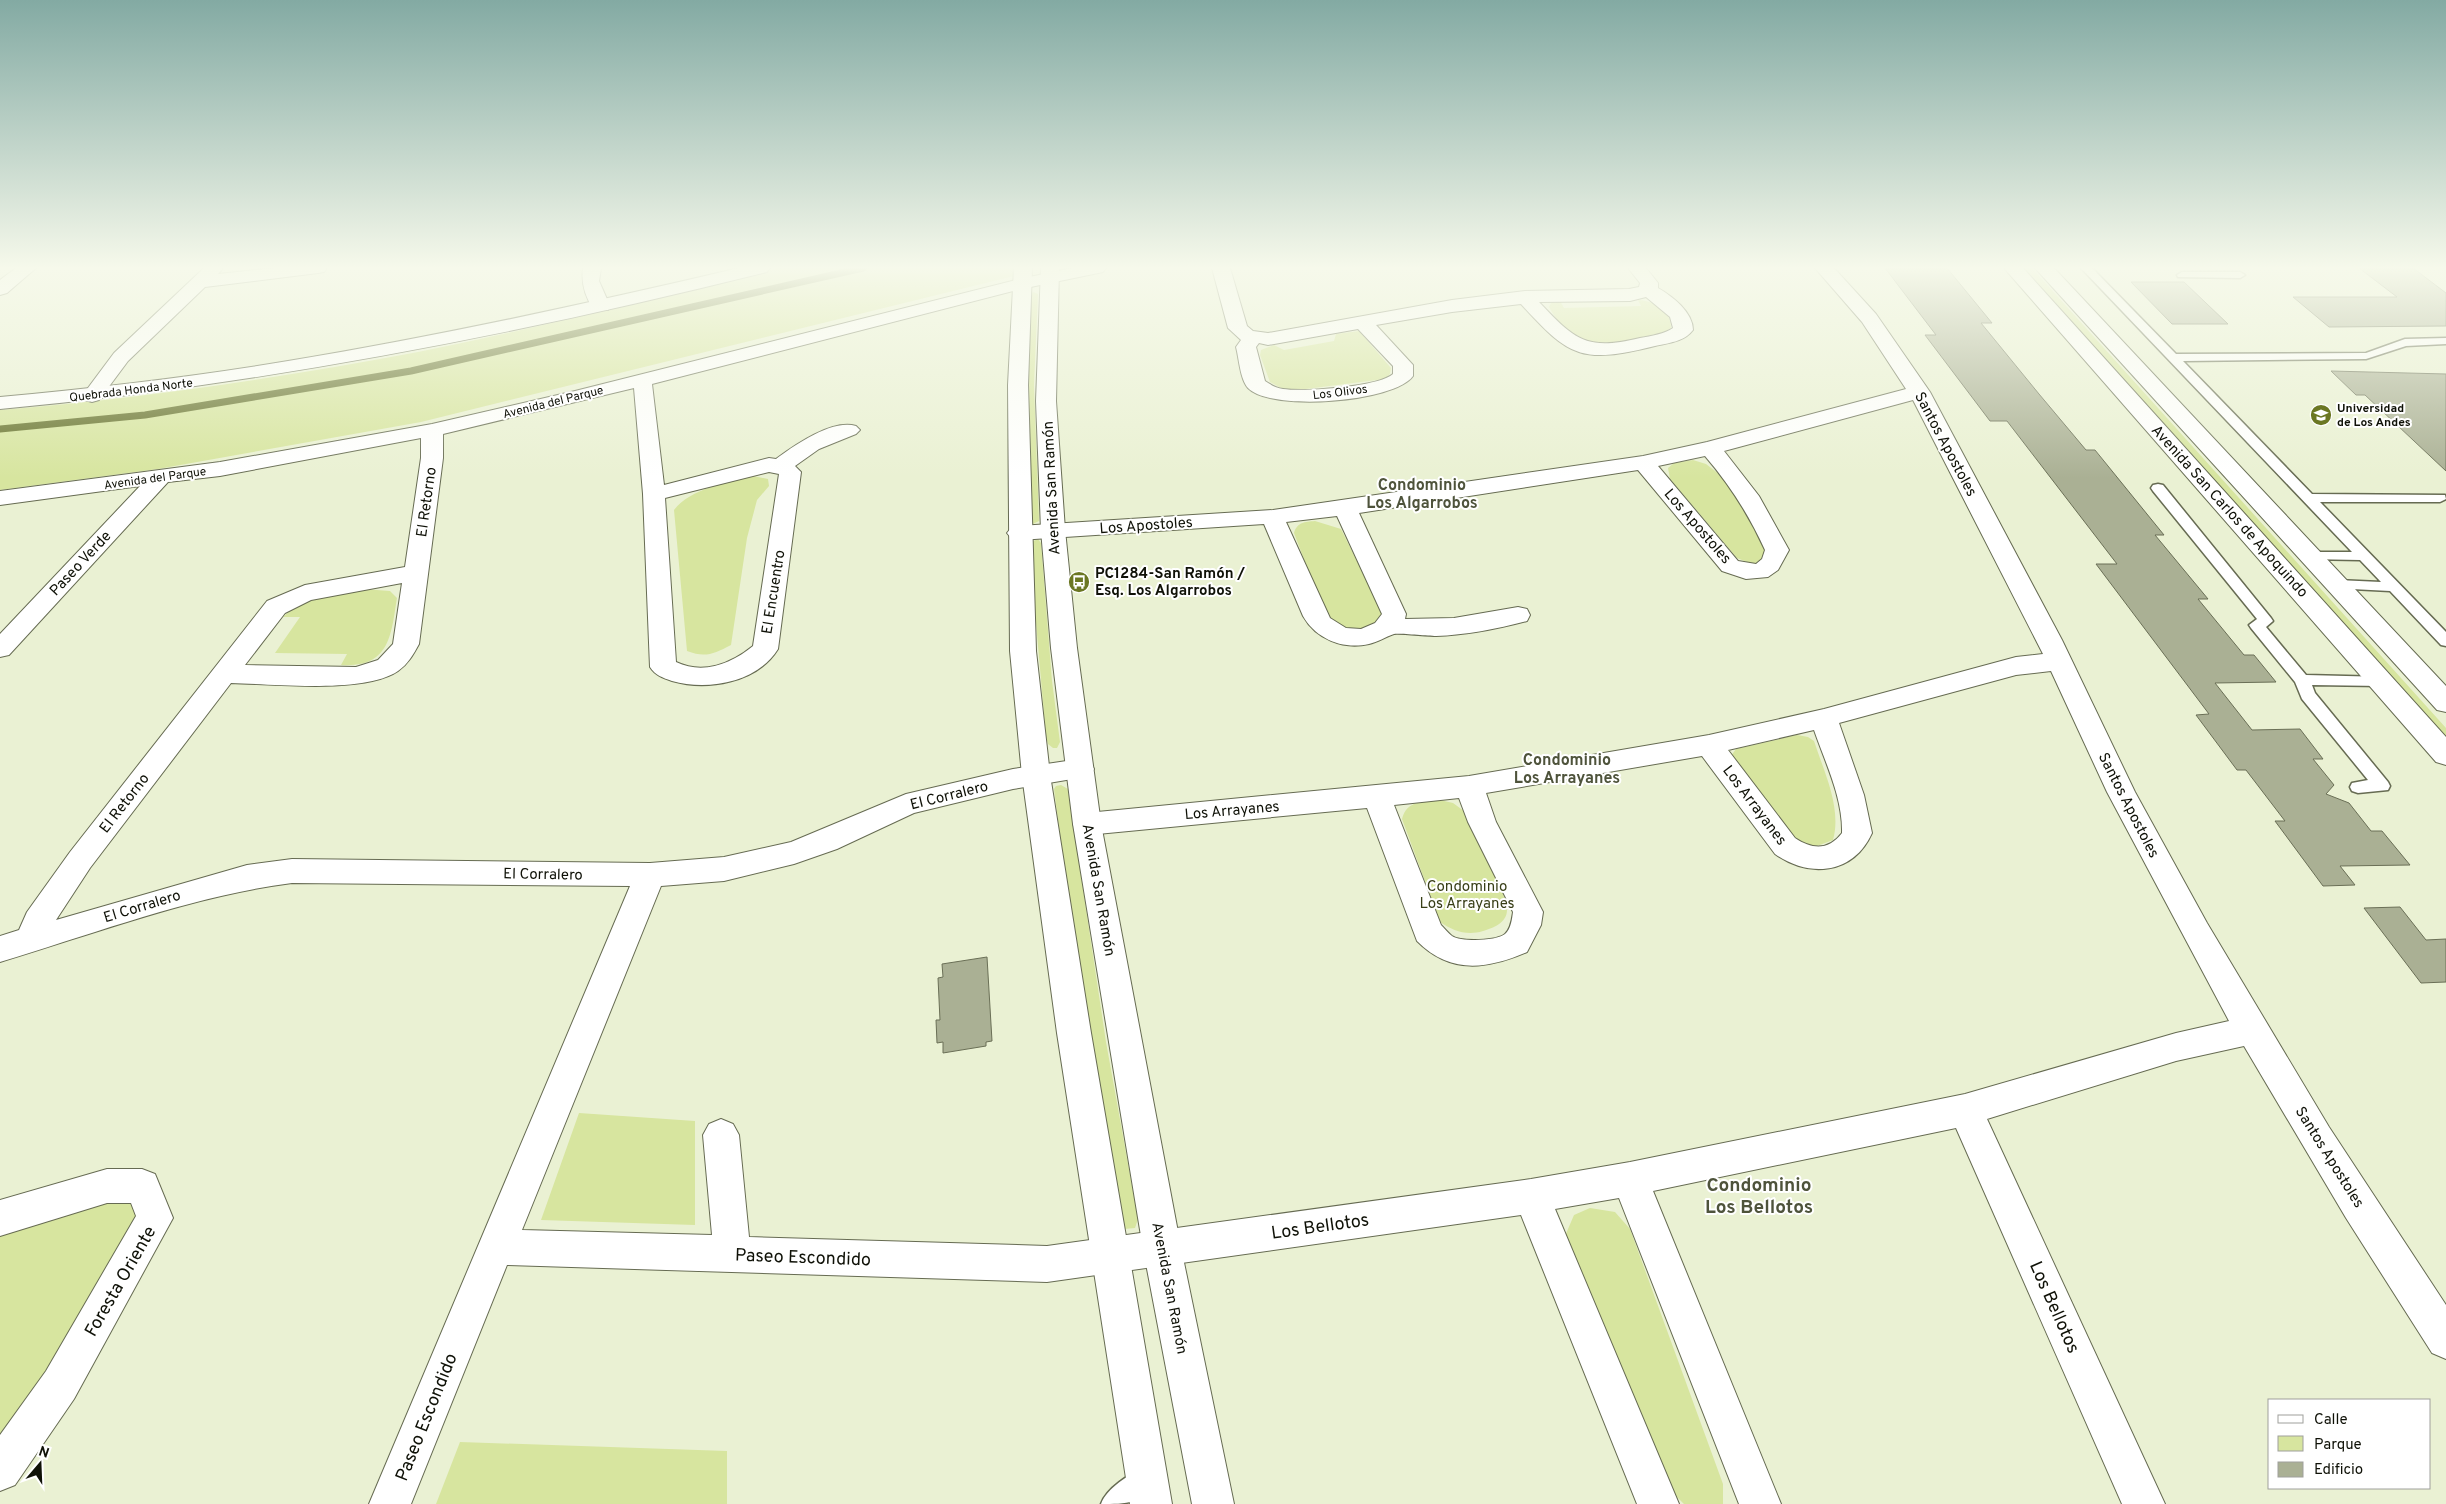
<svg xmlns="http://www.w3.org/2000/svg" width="2446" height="1504" font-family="Overpass,sans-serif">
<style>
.green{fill:#d7e59f}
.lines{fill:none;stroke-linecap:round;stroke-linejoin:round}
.stream{stroke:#66722c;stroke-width:7}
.building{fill:#aab094;stroke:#6a6f56}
.lane-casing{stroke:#666b52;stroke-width:3}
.street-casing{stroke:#666b52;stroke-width:2}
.secondary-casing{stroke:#666b52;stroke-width:2}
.lane{fill:#fff;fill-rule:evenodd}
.street{fill:#fff;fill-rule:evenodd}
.secondary{fill:#fff;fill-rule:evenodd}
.labels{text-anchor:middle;stroke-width:4;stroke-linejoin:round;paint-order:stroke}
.far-street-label{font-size:12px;fill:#0f1107;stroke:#fff}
.far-poi-label{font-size:12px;font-weight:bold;fill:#0f1107;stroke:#fff;text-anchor:start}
.street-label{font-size:15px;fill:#0f1107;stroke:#fff}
.poi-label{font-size:15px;font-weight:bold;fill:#0f1107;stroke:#fff;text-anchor:start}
.park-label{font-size:15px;fill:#383e17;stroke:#fff}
.neighbourhood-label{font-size:16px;font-weight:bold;fill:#4e533b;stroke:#fff}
.near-street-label{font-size:18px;fill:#0f1107;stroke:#fff}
.near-neighbourhood-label{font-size:19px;font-weight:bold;fill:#4e533b;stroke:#fff}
</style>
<rect width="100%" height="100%" fill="#eaf1d3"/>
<path class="green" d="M779 268H1019L1018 275 421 422 158 469 0 490V410C140 399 280 378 418 352 539 328 659 297 779 268Z
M2022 268H2032L2446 728V747Z
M1033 292 1038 294 1034 385 1039 521 1031 525 1024 420 1030 295Z
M1638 300C1653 300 1672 312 1671 328L1665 332C1618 342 1577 359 1549 307L1551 303 1560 301 1564 308 1641 306Z
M1359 331 1391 368 1390 374 1385 379 1298 390 1283 389 1270 382 1260 355 1261 350 1274 345 1284 350 1334 341 1336 334Z
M1693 460 1706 464 1719 474 1744 504 1766 546 1765 560 1752 564 1737 558 1670 479 1668 468 1674 463Z
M753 476 768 479 769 486 757 500 747 538 731 645C714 654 705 658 687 651L674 510C691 488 727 483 753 476Z
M1315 521 1341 529 1384 616C1368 634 1350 632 1328 623L1294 533C1297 522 1305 522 1315 521Z
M1038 539 1041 543 1052 681 1060 742 1057 748H1053L1048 744 1046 737 1029 543Z
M363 589 390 591 397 598C391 635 390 668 341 665L347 654 275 653 300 617H283C304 596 336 595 363 589Z
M1797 735 1808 737 1814 741C1824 772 1842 808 1833 840L1817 846 1798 843 1731 756 1736 749Z
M1061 785 1068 789 1106 1042 1138 1219 1135 1228 1124 1229 1066 883 1054 789 1056 786Z
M1440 800 1453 803 1464 811C1473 830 1507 892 1507 910 1507 923 1493 928 1483 931 1467 936 1453 931 1440 922L1402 819C1407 800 1423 802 1440 800Z
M579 1113 695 1121V1225L541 1220Z
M135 1188 139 1234 0 1452V1219Z
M1590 1208 1615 1212 1630 1229 1723 1484V1504H1684L1670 1490 1565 1236 1574 1215Z
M460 1442 727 1451V1504H436Z"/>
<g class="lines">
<path class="stream" d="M0 429 145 415 411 371 863 268"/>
</g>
<path class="building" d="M1885 268H1947L1992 323H1981L2039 394 2086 450H2095L2164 535H2155L2208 599H2198L2244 655H2254L2276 682 2215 683 2252 730 2300 729 2323 759H2313L2334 785 2326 794 2349 803 2371 831H2382L2410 865 2340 866 2355 885 2323 886 2275 821H2285L2246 770H2237L2196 715 2209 714 2096 564H2117L2007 421H1990L1925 335H1936Z
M2359 268H2413L2446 293V326L2329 327 2293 297H2397Z
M2131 282H2184L2228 324H2172Z
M2331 371 2446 374V471L2365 395H2356Z
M2400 907 2426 940 2446 939V982L2421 983 2364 908Z
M987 957 992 1041 986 1042V1046L943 1053V1042L937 1043 936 1020H940L938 978 943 977 942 964Z"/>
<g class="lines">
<g class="lane-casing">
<path id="lane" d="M2081 268H2092L2176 354 2366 353 2405 339 2446 338V344L2406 346 2366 359 2183 361 2312 494 2445 495 2446 499 2440 502H2320L2446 632V646L2441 645 2390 591 2332 588 2330 585 2332 582 2337 580 2381 582 2360 560 2305 559 2303 556 2305 553 2310 552H2352Z
M2182 272H2240L2245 275 2240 278 2178 277 2177 275Z
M2158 484 2163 485 2271 618 2273 621 2266 627 2306 675 2386 677 2389 681 2386 685 2381 686 2312 685 2315 693 2388 782 2390 786 2388 790 2358 793 2352 791 2350 787 2352 783 2368 780 2302 699 2295 682 2251 628 2249 625 2257 619 2153 491 2151 488 2153 485Z
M1145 1468 1154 1471 1157 1480C1146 1504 1125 1504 1101 1504 1107 1488 1129 1474 1145 1468Z"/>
</g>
<g class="street-casing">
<path id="street" d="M204 268H223L218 274 275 268H327L324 272 318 273 205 287 128 361 99 400 92 402 85 400 82 396 114 353Z
M583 268H601L599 281 610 306 608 310H594C585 297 581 283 583 268Z
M1072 268H1106L1103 272 1021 289 652 384 664 485 769 458 776 459C795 445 832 419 856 426L860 430 856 434 819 449 795 466 801 472 778 649C757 683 707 691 672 681 663 678 655 675 650 667L643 494 634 388 443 434V458L419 644C413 655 408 664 398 671 365 694 272 684 231 683L90 868 56 920 247 865 292 859 650 863 724 857 791 842 906 794 1013 769 1080 759 1090 762 1094 769 1090 776 1013 789 914 813 837 849 794 864 724 881 661 886 522 1230 712 1235 703 1135 709 1124 721 1119 733 1124 739 1135 749 1237 1047 1246 1531 1179 1630 1162 1965 1094 2176 1033 2229 1021 2107 792 2051 671 2016 675 1839 723 1864 795 1872 833C1853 875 1809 878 1775 854L1702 756 1486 793 1496 822 1543 912 1541 925 1527 952C1487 969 1451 975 1417 941L1367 808 1087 835 1077 832 1073 824 1077 816 1087 813 1469 776 1709 735 1824 709 2016 657 2043 654 1913 400 1724 451 1759 496 1789 550 1778 570 1768 577 1746 579 1722 571 1638 470 1359 513 1406 614 1405 619 1454 618 1518 607 1527 609 1530 615 1527 621C1497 629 1466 635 1436 636 1427 636 1399 633 1394 634 1385 637 1378 642 1369 644 1343 650 1316 639 1303 616L1264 524 1019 540 1011 538 1007 533 1011 528 1019 526 1273 510 1643 456 1707 442 1906 389 1862 322 1815 268H1834L1876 314 1930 392 2062 640 2135 792 2207 923 2329 1127 2446 1305V1359L2432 1353 2346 1218 2244 1046 2176 1061 1987 1119 2165 1504H2122L1956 1128 1653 1191 1781 1504H1739L1619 1198 1555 1209 1679 1504H1637L1521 1215 1047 1282 507 1265 411 1504H369L630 886 292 883C192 896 96 933 0 962V936L19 930 27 912 70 852 267 601 305 585 405 567 421 458V438L220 476 168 482 9 655 0 657V634L140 486 0 505V491L220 462 432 424 575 391 1020 279ZM1705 456C1730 485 1749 515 1765 550L1762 559 1756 564 1738 561 1658 466ZM769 472 779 474 753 646C731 664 703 675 676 662L665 498ZM1337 516 1382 614 1375 623 1361 629 1346 628 1330 618 1286 522ZM402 583 393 644 378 660 356 667 245 665 285 613 311 600ZM1814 730C1825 762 1843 798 1842 833 1829 850 1813 850 1795 838L1728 750ZM1459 798 1468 822 1513 912C1512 919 1511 929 1505 934 1497 941 1461 942 1452 936 1448 933 1444 928 1441 925L1394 805Z
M1212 268H1230L1247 326 1253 331 1268 333 1452 300 1525 291 1629 289 1639 287 1640 283 1628 268H1646L1658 283V288C1672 296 1693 312 1693 330 1684 342 1668 343 1655 346 1582 364 1570 358 1521 304L1452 312 1376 325 1413 365V376C1395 402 1271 412 1248 388 1240 379 1239 358 1236 347L1241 340 1228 328ZM1646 297 1670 317 1673 328C1665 334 1651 336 1640 338 1586 351 1575 340 1539 302L1630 301ZM1358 329 1393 366V374C1378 387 1304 392 1283 389 1276 388 1271 385 1265 381L1256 347 1259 343 1268 345Z
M107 1169H142L155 1174 173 1218 74 1399 15 1485 0 1491V1435L46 1371 136 1216 131 1203H107L0 1236V1200Z"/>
</g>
<g class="secondary-casing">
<path id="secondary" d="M16 268H36L7 293 0 295V280Z
M739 268H770L767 272C515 335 259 385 0 409V397C97 388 193 377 288 361 440 336 590 303 739 268Z
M1014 268H1032L1028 385 1036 651 1050 775 1091 1033 1172 1504H1130L1057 1033 1022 775 1010 651 1008 385Z
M1041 268H1059L1056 401 1065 530 1077 648 1101 824 1181 1248 1234 1504H1192L1143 1248 1073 824 1051 648 1041 530 1036 401Z
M2004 268H2023L2446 737V765L2436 762Z
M2035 268H2054L2446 686V712L2437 710Z"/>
</g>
<use href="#lane" class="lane"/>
<use href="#street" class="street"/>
<use href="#secondary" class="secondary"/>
</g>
<linearGradient id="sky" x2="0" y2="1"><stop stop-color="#83aaa3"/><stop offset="0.56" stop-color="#f6f9eb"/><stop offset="1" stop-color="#f6f9eb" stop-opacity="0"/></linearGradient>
<rect width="2446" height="478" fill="url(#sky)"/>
<defs>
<g id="university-disc" transform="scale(1.125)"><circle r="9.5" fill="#6b7723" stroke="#fff"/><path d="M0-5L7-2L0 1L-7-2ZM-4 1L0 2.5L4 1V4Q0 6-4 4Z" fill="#fff"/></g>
<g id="bus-disc" transform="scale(1.125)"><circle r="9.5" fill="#6b7723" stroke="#fff"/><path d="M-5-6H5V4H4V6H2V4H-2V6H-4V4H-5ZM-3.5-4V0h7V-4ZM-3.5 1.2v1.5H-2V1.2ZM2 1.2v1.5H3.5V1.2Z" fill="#fff"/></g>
</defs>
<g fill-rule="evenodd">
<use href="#university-disc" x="2321" y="415"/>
<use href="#bus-disc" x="1079" y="582"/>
</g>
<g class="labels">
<g class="far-street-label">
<text transform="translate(131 390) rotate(-7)" y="4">Quebrada Honda Norte</text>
<text transform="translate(1340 392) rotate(-7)" y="4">Los Olivos</text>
<text transform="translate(553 402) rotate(-14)" y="4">Avenida del Parque</text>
<text transform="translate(155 478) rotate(-8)" y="4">Avenida del Parque</text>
</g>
<g class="far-poi-label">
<text x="2337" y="412">Universidad<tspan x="2337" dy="14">de Los Andes</tspan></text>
</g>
<g class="street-label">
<text transform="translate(1946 444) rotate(62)" y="5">Santos Apostoles</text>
<text transform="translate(1051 488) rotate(-93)" y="5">Avenida San Ramón</text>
<text transform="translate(426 502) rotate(-82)" y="5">El Retorno</text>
<text transform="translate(2230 511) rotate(48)" y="5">Avenida San Carlos de Apoquindo</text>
<text transform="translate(1146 525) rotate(-4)" y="5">Los Apostoles</text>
<text transform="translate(1698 526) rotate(49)" y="5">Los Apostoles</text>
<text transform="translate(80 563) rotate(-47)" y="5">Paseo Verde</text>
<text transform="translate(773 592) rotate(-81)" y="5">El Encuentro</text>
<text transform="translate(949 795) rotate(-14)" y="5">El Corralero</text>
<text transform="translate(124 803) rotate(-52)" y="5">El Retorno</text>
<text transform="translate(1755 805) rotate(53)" y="5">Los Arrayanes</text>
<text transform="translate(2129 805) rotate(63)" y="5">Santos Apostoles</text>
<text transform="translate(1232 810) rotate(-5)" y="5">Los Arrayanes</text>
<text transform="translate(543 874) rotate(1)" y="5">El Corralero</text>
<text transform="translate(1099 890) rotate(80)" y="5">Avenida San Ramón</text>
<text transform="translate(142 906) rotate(-17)" y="5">El Corralero</text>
<text transform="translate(2330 1157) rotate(58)" y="5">Santos Apostoles</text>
<text transform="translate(1170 1288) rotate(79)" y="5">Avenida San Ramón</text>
</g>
<g class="poi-label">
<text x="1095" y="578">PC1284-San Ramón /<tspan x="1095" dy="17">Esq. Los Algarrobos</tspan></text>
</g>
<g class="park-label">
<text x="1467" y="891">Condominio<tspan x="1467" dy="17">Los Arrayanes</tspan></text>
</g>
<g class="neighbourhood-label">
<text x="1422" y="490">Condominio<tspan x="1422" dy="18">Los Algarrobos</tspan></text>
<text x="1567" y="765">Condominio<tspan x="1567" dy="18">Los Arrayanes</tspan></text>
</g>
<g class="near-street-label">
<text transform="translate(1320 1226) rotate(-8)" y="6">Los Bellotos</text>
<text transform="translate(803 1257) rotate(2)" y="6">Paseo Escondido</text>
<text transform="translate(120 1281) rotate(-60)" y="6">Foresta Oriente</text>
<text transform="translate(2055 1307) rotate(66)" y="6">Los Bellotos</text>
<text transform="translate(426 1417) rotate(-68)" y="6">Paseo Escondido</text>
</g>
<g class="near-neighbourhood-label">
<text x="1759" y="1191">Condominio<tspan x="1759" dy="22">Los Bellotos</tspan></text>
</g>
</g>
<rect x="2268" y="1399" width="162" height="90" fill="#ffffff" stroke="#9fa09c"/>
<rect x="2278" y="1415" width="25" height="8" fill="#ffffff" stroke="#9fa09c"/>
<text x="2314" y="1424" font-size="15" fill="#0f1107">Calle</text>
<rect x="2278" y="1436" width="25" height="15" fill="#d7e59f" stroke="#9fa09c"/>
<text x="2314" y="1449" font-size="15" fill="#0f1107">Parque</text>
<rect x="2278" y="1462" width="25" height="15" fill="#aab094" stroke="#9fa09c"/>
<text x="2314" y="1474" font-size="15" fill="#0f1107">Edificio</text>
<g transform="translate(40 1464) rotate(19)" stroke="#ffffff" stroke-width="4" paint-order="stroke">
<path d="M0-4L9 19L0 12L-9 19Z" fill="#0f1107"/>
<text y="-8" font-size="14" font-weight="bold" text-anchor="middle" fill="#0f1107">N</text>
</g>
</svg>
